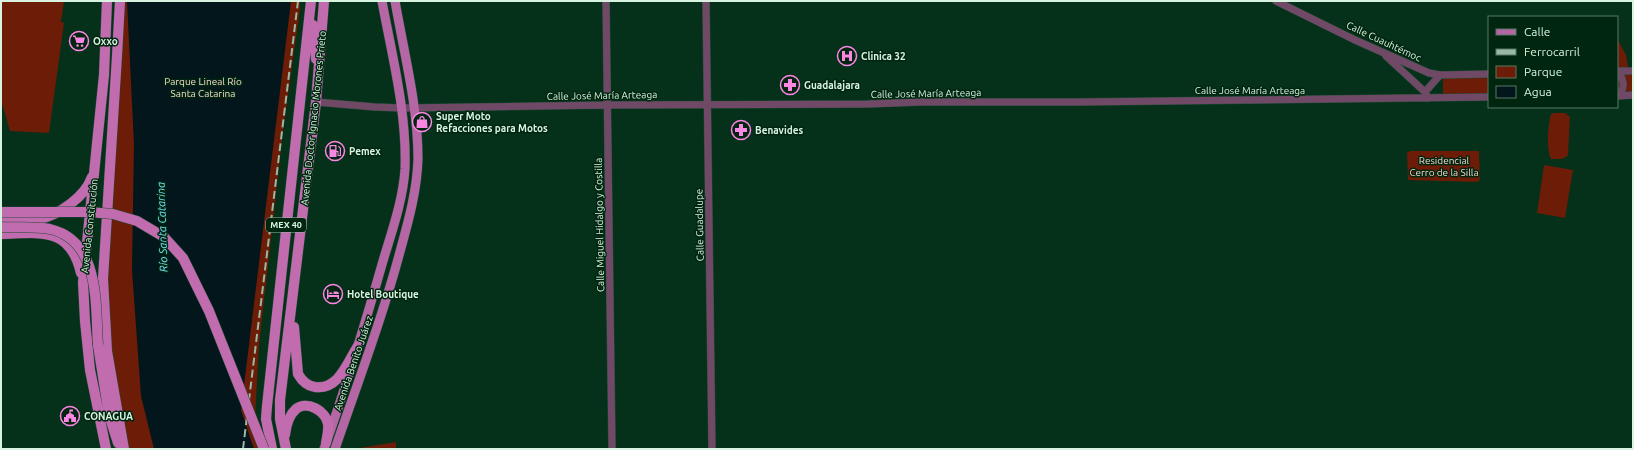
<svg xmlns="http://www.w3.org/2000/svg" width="1634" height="450" font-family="Ubuntu,sans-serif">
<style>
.green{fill:#6c1c07}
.water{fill:#02161b}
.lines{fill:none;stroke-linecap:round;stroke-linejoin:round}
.tertiary-casing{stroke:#234b36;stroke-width:8}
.primary-casing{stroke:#234b36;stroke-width:10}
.trunk-casing{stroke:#234b36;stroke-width:11}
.tertiary{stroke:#6f4966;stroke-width:7}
.primary{stroke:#b467a4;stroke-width:9}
.trunk{stroke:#c26cb0;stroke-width:10}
.rail{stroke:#99b9a4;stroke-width:2;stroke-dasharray:8 4;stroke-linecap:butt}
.trunk-bridge-casing{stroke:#234b36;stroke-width:11;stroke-linecap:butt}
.trunk-bridge{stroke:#c26cb0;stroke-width:10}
.labels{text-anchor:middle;stroke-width:3;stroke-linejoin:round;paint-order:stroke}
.shield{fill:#002610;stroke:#97b6a2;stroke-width:1}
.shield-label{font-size:9px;font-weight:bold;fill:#d8f4e0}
.poi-label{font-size:10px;font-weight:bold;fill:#d8f4e0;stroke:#002610;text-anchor:start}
.street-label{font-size:10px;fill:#d8f4e0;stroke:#002610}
.park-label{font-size:10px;fill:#f4d6ce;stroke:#002610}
.water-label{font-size:11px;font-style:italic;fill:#73e1fa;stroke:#002610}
</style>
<rect width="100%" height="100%" fill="#05301a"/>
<path class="green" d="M1 1H64L61 22 64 23 49 133 10 131 1 100Z
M124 1H300V9L283 131 259 345 255 418 259 449H126L113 390 106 277Z
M1617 38 1626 55 1628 67H1617Z
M1617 75H1633V94H1617Z
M1489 77V95L1443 96V78Z
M1554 113H1565L1570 117 1568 155C1563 160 1559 159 1551 159 1546 150 1548 124 1551 114Z
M1410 151H1479L1480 180 1477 182 1408 180 1407 153Z
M1544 165 1573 170 1565 218 1537 213Z
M396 442V449H354Z"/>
<path class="water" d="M127 1H291L241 410 254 449H154L141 396 132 270 134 144Z"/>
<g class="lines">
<g class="tertiary-casing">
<path id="tertiary" d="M606 1 612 449
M706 1 712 449
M1276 1 1355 40 1429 73 1440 75 1489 74
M1386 56 1425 92 1428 98
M1617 71H1633
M1425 92 1440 75
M1617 96 1633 95
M1618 96C1626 88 1624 80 1618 71
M316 102 375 107 402 108 607 105 868 104 921 102H1080L1489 97"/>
</g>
<g class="primary-casing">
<path id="primary" d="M324 449C346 387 365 324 383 261 392 231 403 200 405 169 407 112 392 56 382 1
M335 449C358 382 383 316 401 248 409 219 417 190 418 159 418 106 404 53 395 1"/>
</g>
<g class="trunk-casing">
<path id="trunk" d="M120 1 117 56 103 279 107 351 124 449
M313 25 316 59
M1 220C13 220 27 221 39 219 59 215 85 197 92 177
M1 234C41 233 70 226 81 273
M294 327 298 374C302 381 307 386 315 387 339 390 347 363 358 346
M98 345 109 415 118 443
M285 435C286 426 289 415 296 409 307 400 326 411 328 424 329 430 327 437 326 443
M106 449 90 370 85 321 83 282 104 75 107 1
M272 449 266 419 267 406 311 1
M286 449 280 419V400L316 102 324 1"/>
</g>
<use href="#tertiary" class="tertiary"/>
<use href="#primary" class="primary"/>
<use href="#trunk" class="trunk"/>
<path class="rail" d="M243 449 298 1"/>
<g class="trunk-bridge-casing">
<path id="trunk-bridge" d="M1 212H89L113 214 137 221 164 237 183 258 209 311 264 449
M1 227C17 228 34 226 50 229 101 241 95 305 98 345"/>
</g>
<use href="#trunk-bridge" class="trunk-bridge"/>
</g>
<defs>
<g id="supermarket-ring" transform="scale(1)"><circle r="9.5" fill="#002610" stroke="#fc86e4" stroke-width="1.5"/><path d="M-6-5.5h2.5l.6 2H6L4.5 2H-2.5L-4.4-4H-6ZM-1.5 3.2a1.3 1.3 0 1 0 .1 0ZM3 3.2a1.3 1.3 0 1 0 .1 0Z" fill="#fc86e4"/></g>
<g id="hospital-ring" transform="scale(1)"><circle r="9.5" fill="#002610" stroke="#fc86e4" stroke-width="1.5"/><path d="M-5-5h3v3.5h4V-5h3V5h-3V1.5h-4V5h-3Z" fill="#fc86e4"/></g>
<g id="pharmacy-ring" transform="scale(1)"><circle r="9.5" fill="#002610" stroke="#fc86e4" stroke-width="1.5"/><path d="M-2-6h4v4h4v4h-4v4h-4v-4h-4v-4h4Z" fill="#fc86e4"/></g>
<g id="shop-ring" transform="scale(1)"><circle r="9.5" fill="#002610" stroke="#fc86e4" stroke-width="1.5"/><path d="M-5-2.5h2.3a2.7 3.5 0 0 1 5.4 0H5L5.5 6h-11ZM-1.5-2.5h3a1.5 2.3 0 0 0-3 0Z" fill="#fc86e4"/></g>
<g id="fuel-ring" transform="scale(1)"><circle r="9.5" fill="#002610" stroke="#fc86e4" stroke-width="1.5"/><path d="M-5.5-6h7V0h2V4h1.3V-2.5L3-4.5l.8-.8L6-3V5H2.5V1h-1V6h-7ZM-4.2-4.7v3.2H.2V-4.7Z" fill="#fc86e4"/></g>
<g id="hotel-ring" transform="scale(1)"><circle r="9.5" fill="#002610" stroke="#fc86e4" stroke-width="1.5"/><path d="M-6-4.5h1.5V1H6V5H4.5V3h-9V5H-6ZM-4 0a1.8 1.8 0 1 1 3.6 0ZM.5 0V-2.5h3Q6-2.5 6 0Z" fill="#fc86e4"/></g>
<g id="civic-ring" transform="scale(1)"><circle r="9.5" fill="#002610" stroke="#fc86e4" stroke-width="1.5"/><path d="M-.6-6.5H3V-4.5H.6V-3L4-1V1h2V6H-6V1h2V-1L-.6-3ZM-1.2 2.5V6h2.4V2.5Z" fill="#fc86e4"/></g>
</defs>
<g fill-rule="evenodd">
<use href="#supermarket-ring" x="79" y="41"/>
<use href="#hospital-ring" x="847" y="56"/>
<use href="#pharmacy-ring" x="790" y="85"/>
<use href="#shop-ring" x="422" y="122"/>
<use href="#pharmacy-ring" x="741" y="130"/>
<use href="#fuel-ring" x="335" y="151"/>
<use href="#hotel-ring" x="333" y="294"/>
<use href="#civic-ring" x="70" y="416"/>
</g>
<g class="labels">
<rect class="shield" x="266" y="218" width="40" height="14" rx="3"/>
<g class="shield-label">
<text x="286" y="228">MEX 40</text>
</g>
<g class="poi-label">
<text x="93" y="45">Oxxo</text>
<text x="861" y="60">Clinica 32</text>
<text x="804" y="89">Guadalajara</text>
<text x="436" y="120">Super Moto<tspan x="436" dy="12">Refacciones para Motos</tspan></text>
<text x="755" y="134">Benavides</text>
<text x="349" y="155">Pemex</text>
<text x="347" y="298">Hotel Boutique</text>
<text x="84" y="420">CONAGUA</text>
</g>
<g class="street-label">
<text transform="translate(1384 41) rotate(25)" y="4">Calle Cuauhtémoc</text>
<text x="1250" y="94">Calle José María Arteaga</text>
<text transform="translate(926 93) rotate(-1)" y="4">Calle José María Arteaga</text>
<text transform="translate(602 95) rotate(-1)" y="4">Calle José María Arteaga</text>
<text transform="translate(313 118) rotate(-84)" y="4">Avenida Doctor Ignacio Morones Prieto</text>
<text transform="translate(599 225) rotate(-91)" y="4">Calle Miguel Hidalgo y Costilla</text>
<text transform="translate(699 225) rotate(-91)" y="4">Calle Guadalupe</text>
<text transform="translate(89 226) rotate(-84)" y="4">Avenida Constitución</text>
<text transform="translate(353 363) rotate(-71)" y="4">Avenida Benito Juárez</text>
</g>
<g class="park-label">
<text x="203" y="85">Parque Lineal Río<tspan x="203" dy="12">Santa Catarina</tspan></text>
<text x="1444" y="164">Residencial<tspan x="1444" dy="12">Cerro de la Silla</tspan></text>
</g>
<g class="water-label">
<text transform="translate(162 227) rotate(-92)" y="4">Río Santa Catarina</text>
</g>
</g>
<rect width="1634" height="450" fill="none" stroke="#d8f4e0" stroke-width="4"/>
<rect x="1488" y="16" width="130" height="92" fill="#002610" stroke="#567863"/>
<rect x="1496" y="29" width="20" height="6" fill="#b467a4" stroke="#567863"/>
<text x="1524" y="36" font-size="12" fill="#d8f4e0">Calle</text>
<rect x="1496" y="49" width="20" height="6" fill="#99b9a4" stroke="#567863"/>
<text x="1524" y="56" font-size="12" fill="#d8f4e0">Ferrocarril</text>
<rect x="1496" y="66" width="20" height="12" fill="#6c1c07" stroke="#567863"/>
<text x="1524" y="76" font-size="12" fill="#d8f4e0">Parque</text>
<rect x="1496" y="86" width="20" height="12" fill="#02161b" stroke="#567863"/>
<text x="1524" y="96" font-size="12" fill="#d8f4e0">Agua</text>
</svg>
